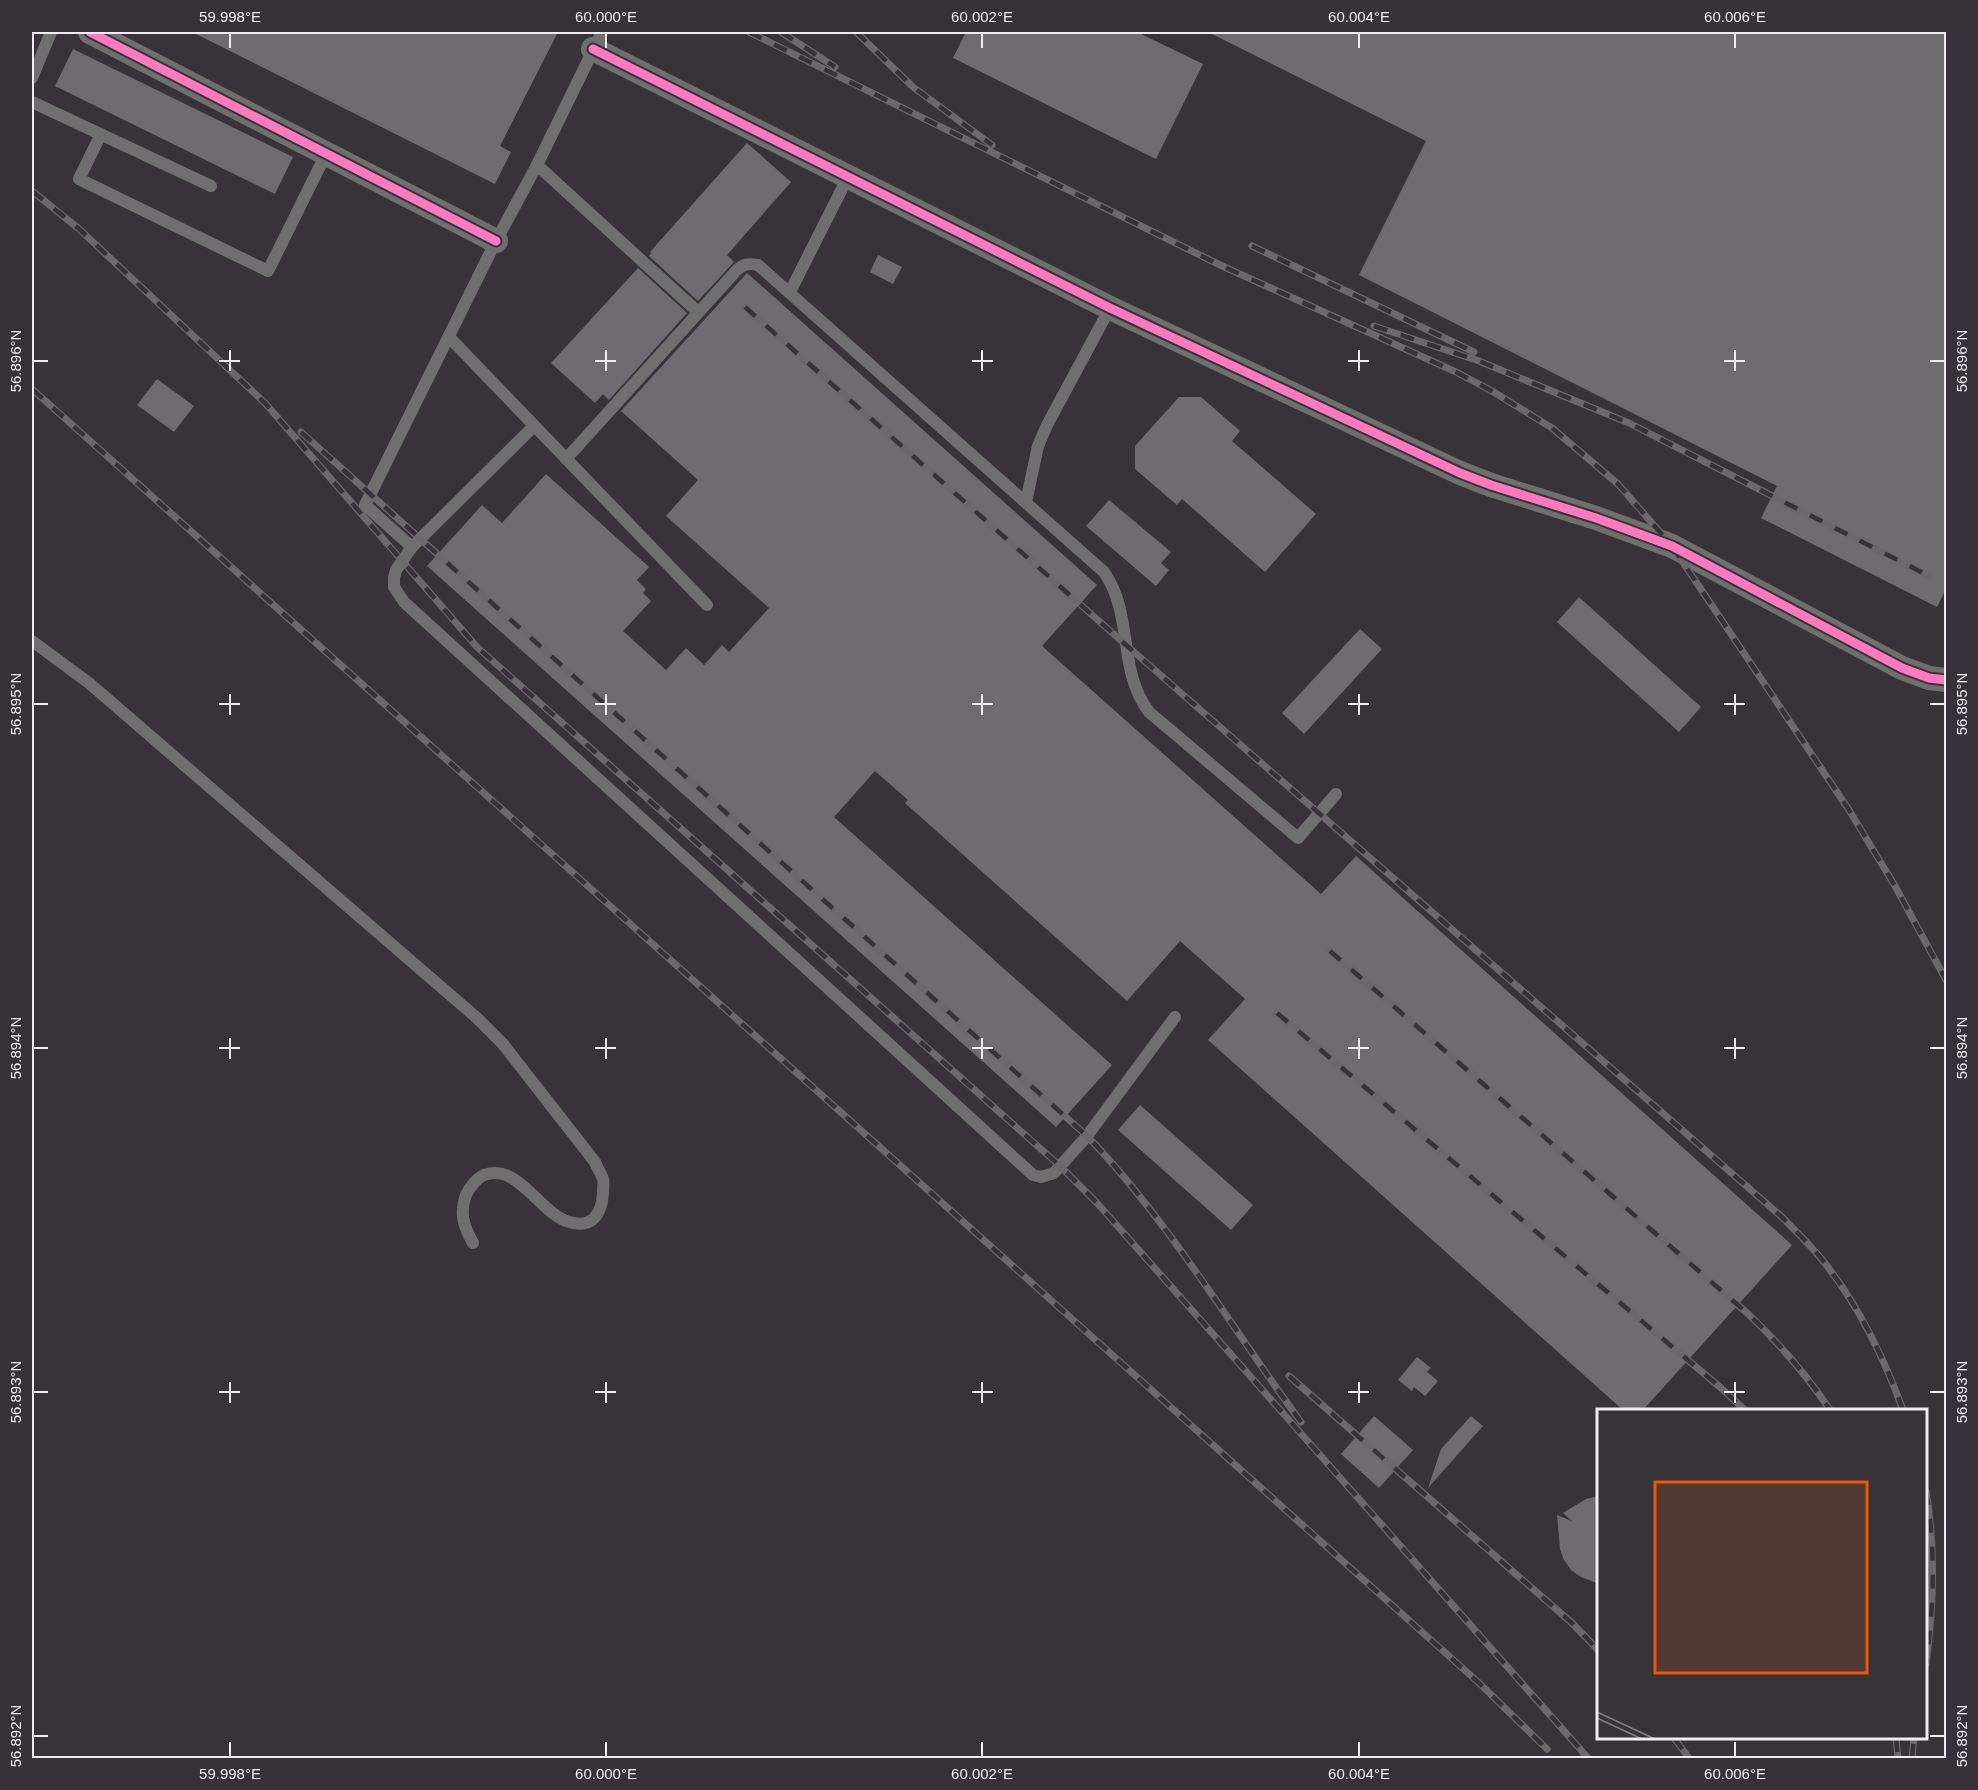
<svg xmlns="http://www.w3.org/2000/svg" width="1978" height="1790" font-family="Helvetica,sans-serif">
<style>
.building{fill:#6f6c71}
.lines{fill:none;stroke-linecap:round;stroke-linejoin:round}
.service{stroke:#706f6f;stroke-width:12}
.minor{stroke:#706f6f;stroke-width:24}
.rail-casing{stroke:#6b696b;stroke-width:7}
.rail{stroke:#38313b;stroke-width:4.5;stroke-dasharray:14;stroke-linecap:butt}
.cycleway-casing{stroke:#38313b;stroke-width:13}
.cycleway{stroke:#fd7abc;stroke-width:9}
.ticks{fill:none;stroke:#f0ecf2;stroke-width:2}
.inset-road{fill:none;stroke:#817d83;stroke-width:1.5}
.view{fill:#e8590c;fill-opacity:0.15;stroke:#e8590c;stroke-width:3}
.inset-edge{fill:none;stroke:#f0ecf2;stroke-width:3}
.neatline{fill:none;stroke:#f0ecf2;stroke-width:2}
.ticks-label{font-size:15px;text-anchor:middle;fill:#f0ecf2}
</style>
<rect width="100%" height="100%" fill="#373339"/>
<path class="building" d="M192 32H558L500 146 511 152 495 184Z
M966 32H1137L1203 64 1156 159 953 58Z
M1208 32H1947V587L1937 607 1761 518 1777 486 1359 275 1426 141Z
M73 49 293 157 275 194 55 86Z
M747 143 791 182 727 255 734 262 698 301 649 256 651 253 650 252Z
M878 255 902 267 893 284 870 272Z
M638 268 687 313 609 400 603 394 595 403 551 363Z
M747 273 1097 585 1042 646 1321 894 1356 856 1792 1245 1643 1410H1623L1208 1040 1245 999 1180 941 1127 1001 905 803 908 800 875 771 834 817 1112 1065 1056 1127 427 566 482 505 502 523 546 474 649 567 637 580 646 589 643 593 651 601 623 631 666 670 686 648 704 665 722 645 729 652 769 608 666 516 698 480 621 411Z
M157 379 194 406 174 432 137 405Z
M1179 397H1201L1240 431 1232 441 1316 514 1265 572 1182 499 1177 505 1135 469V446Z
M1109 500 1171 552 1161 563 1169 570 1156 586 1086 526Z
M1579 597 1701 707 1679 732 1557 622Z
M1360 629 1382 649 1304 734 1282 713Z
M1140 1105 1253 1205 1231 1230 1118 1130Z
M1417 1357 1431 1368 1427 1372 1438 1381 1425 1396 1414 1387 1412 1391 1398 1380Z
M1374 1416 1413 1450 1379 1488 1341 1454Z
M1471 1416 1483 1426 1428 1488 1441 1449Z
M1599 1496V1584L1581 1577 1571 1570 1564 1560 1560 1549 1557 1515 1572 1521 1563 1513 1586 1499Z"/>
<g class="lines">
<path class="service" d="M32 78 51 32
M32 102 211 186
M101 134 79 179 268 271 326 154
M537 165 698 312
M790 292 848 177
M449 337 707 605
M534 426 412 547 396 570 394 578V587L404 602 1033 1175 1041 1177 1054 1173 1087 1136 1175 1017
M566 459 736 271C743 264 748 263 758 265L1104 572C1134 615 1117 670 1149 712L1298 838 1336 794
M1026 502 1038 446 1047 425 1110 308
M412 547 365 505 496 241 537 165 602 32
M32 641 89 683 477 1018 503 1044 595 1162C597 1168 601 1173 603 1179 604 1183 603 1188 603 1193 602 1214 592 1229 569 1222 540 1214 518 1162 484 1175 477 1178 469 1188 466 1195 459 1213 464 1227 473 1243"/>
<path class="minor" d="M90 32 496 241
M593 49 1110 308 1460 473 1491 485 1596 518 1672 546 1902 668 1929 678 1946 680"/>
<g class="rail-casing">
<path id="rail" d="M749 32 1220 265 1456 372 1492 391 1552 428 1618 484 1672 546 1849 810 1895 886 1946 980
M781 32 835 67
M856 32 913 87 992 145
M32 191 78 228 265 403 477 647 1060 1166 1098 1204 1588 1758
M1252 246 1474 352
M745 307 1126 645 1783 1218C1799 1235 1817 1251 1830 1270 1862 1312 1885 1361 1903 1410
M1374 326 1479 361 1629 423 1931 577
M32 389 1478 1682 1547 1749
M301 432 1087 1136C1169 1221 1231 1327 1301 1422
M1330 951 1746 1312C1778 1342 1806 1374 1830 1410
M1277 1013 1721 1388 1745 1410
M1289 1376 1572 1623 1598 1650
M1926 1491C1936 1549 1934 1605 1926 1664
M1674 1738 1689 1758
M1896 1738 1898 1758
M1912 1758 1914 1738"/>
</g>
<use href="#rail" class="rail"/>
<g class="cycleway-casing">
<path id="cycleway" d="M90 32 496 241
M593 49 1110 308 1460 473 1491 485 1596 518 1672 546 1902 668 1929 678 1946 680"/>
</g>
<use href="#cycleway" class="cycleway"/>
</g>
<path class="ticks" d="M230 33V48M606 33V48M982 33V48M1359 33V48M1735 33V48M230 350V371M606 350V371M982 350V371M1359 350V371M1735 350V371M33 361H48M219 361H240M595 361H616M972 361H993M1348 361H1369M1724 361H1745M1930 361H1945M230 694V715M606 694V715M982 694V715M1359 694V715M1735 694V715M33 704H48M219 704H240M595 704H616M972 704H993M1348 704H1369M1724 704H1745M1930 704H1945M230 1038V1059M606 1038V1059M982 1038V1059M1359 1038V1059M1735 1038V1059M33 1048H48M219 1048H240M595 1048H616M972 1048H993M1348 1048H1369M1724 1048H1745M1930 1048H1945M230 1382V1403M606 1382V1403M982 1382V1403M1359 1382V1403M1735 1382V1403M33 1392H48M219 1392H240M595 1392H616M972 1392H993M1348 1392H1369M1724 1392H1745M1930 1392H1945M33 1736H48M1930 1736H1945M230 1742V1757M606 1742V1757M982 1742V1757M1359 1742V1757M1735 1742V1757"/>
<g transform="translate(1597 1409)">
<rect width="330" height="330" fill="#373339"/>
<path class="inset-road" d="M0 303 58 330M0 309 45 330"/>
<path class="view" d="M58 73H270V264H58Z"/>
<rect width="330" height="330" class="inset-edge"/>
</g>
<rect width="1978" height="1790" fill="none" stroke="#38313b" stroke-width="66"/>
<rect x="33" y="33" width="1912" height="1724" class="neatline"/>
<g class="ticks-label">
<text x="230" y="22">59.998°E</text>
<text x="606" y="22">60.000°E</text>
<text x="982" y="22">60.002°E</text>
<text x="1359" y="22">60.004°E</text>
<text x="1735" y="22">60.006°E</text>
<text transform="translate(16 361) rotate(-90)" y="5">56.896°N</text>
<text transform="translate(1962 361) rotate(-90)" y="5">56.896°N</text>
<text transform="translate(16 704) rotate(-90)" y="5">56.895°N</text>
<text transform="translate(1962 704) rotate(-90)" y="5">56.895°N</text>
<text transform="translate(16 1048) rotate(-90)" y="5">56.894°N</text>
<text transform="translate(1962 1048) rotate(-90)" y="5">56.894°N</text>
<text transform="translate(16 1392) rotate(-90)" y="5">56.893°N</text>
<text transform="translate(1962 1392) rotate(-90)" y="5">56.893°N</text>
<text transform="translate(16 1736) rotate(-90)" y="5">56.892°N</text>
<text transform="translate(1962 1736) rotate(-90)" y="5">56.892°N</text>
<text x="230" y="1779">59.998°E</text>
<text x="606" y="1779">60.000°E</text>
<text x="982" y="1779">60.002°E</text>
<text x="1359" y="1779">60.004°E</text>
<text x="1735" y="1779">60.006°E</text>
</g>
</svg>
